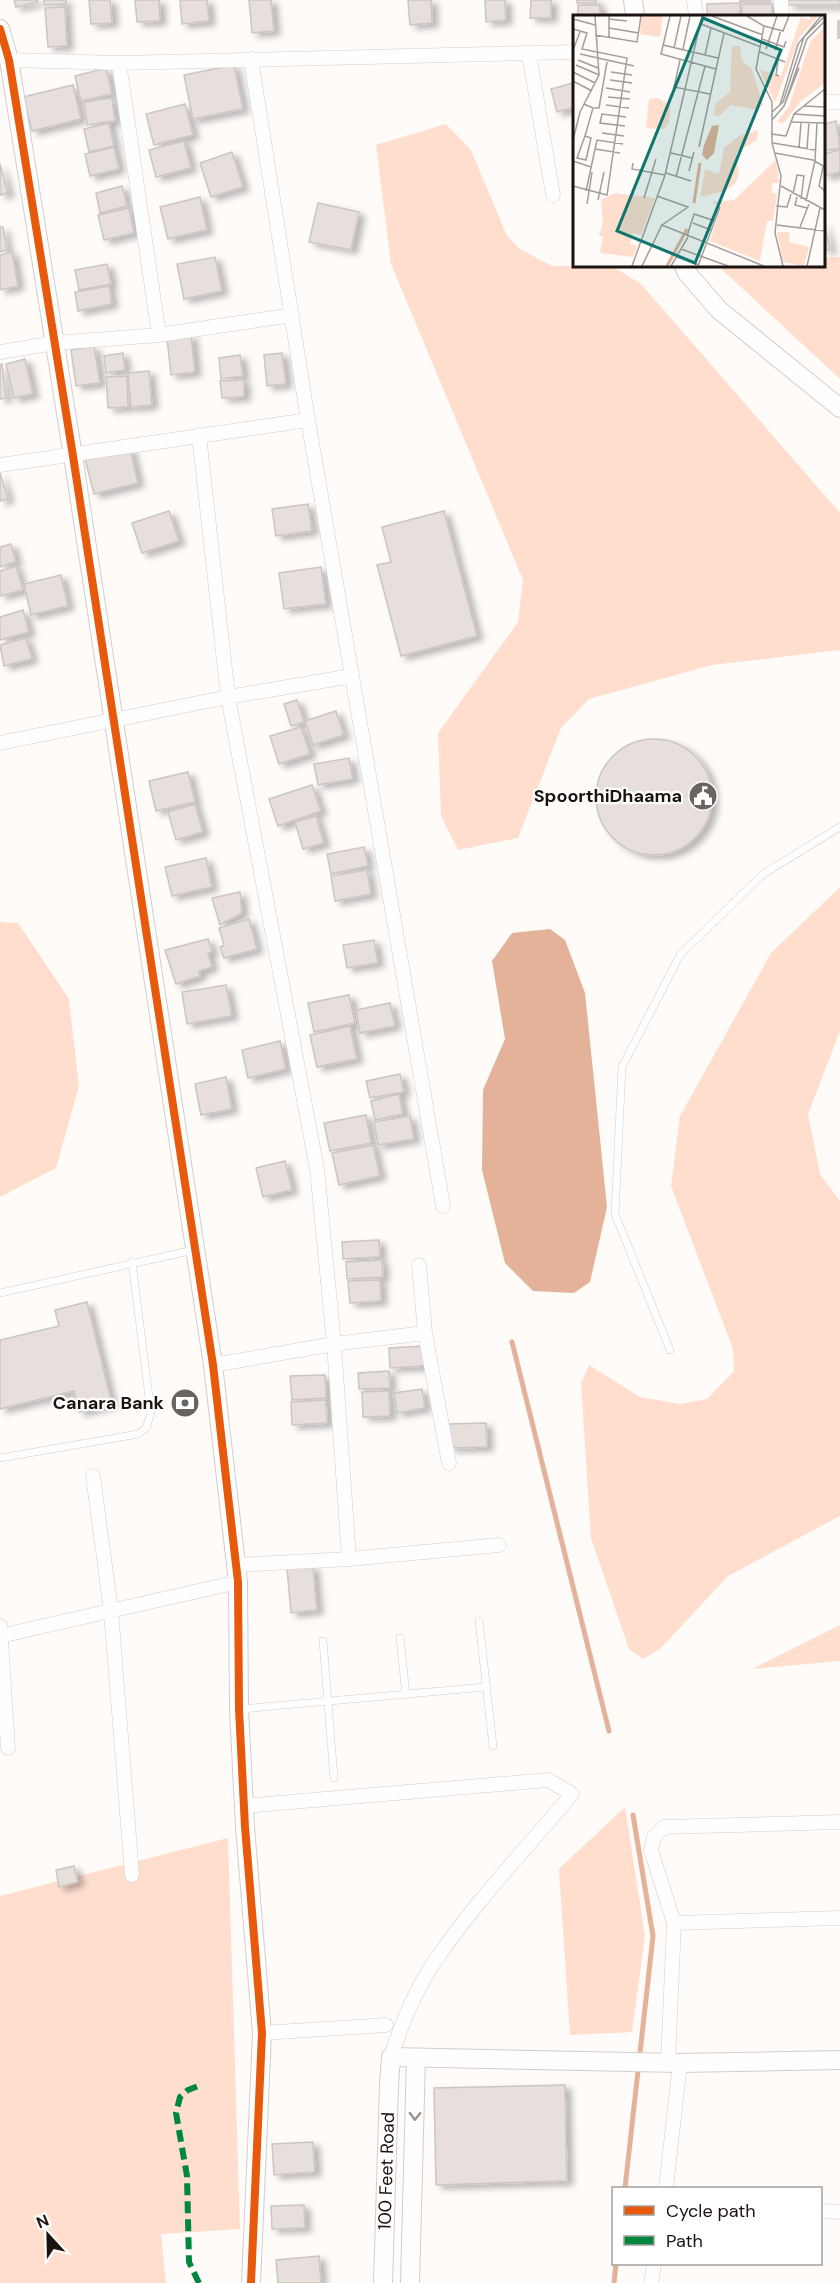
<svg xmlns="http://www.w3.org/2000/svg" width="840" height="2283" font-family="'DM Sans',sans-serif">
<style>
.green{fill:#ffdece}
.water{fill:#e4b298}
.lines{fill:none;stroke-linecap:round;stroke-linejoin:round}
.stream{stroke:#e4b298;stroke-width:5}
.building{fill:#e6dfdc;stroke:#cbc6c3;stroke-width:1.5;filter:url(#shadow)}
.lane-casing{stroke:#d3cdca;stroke-width:8}
.street-casing{stroke:#d3cdca;stroke-width:15}
.secondary-casing{stroke:#d3cdca;stroke-width:20}
.lane{stroke:#fffefe;stroke-width:7}
.street{stroke:#fffefe;stroke-width:14}
.secondary{stroke:#fffefe;stroke-width:18}
.quiet{stroke:#00873e;stroke-width:6;stroke-dasharray:12 6;stroke-linecap:butt}
.cycleway-casing{stroke:#fff;stroke-width:11}
.cycleway{stroke:#e8590c;stroke-width:8}
.oneway{stroke:#989492}
.labels{text-anchor:middle;stroke-width:4.5;stroke-linejoin:round;paint-order:stroke}
.poi-label{font-size:18px;font-weight:bold;fill:#1a130f;stroke:#fff;text-anchor:end}
.street-label{font-size:18px;fill:#1a130f;stroke:#fff}
.inset-river{fill:none;stroke:#e4b298;stroke-width:3}
.inset-road{fill:none;stroke:#a39e9b;stroke-width:1.5}
.view{fill:#0f766e;fill-opacity:0.15;stroke:#0f766e;stroke-width:3}
.inset-edge{fill:none;stroke:#1a130f;stroke-width:3}
</style>
<defs>
<filter id="shadow"><feDropShadow dx="6" dy="4" stdDeviation="3" flood-color="#0004"/></filter>
</defs>
<rect width="100%" height="100%" fill="#fefbf9"/>
<path class="green" d="M446 124 471 150 507 236 520 249 552 266H612L641 284 840 513V650L712 665 589 699 561 728 518 838 458 850 441 816 438 733 518 622 523 580 391 264 376 145Z
M840 257V379L718 266H824V258Z
M840 887V1031L808 1114 820 1174 840 1201V1516L728 1576 660 1649 643 1659 629 1649 591 1538 581 1383 589 1365 640 1397 680 1404 707 1399 734 1371 733 1349 671 1186 680 1116 771 953Z
M0 922 18 923 69 999 79 1086 56 1168 0 1197Z
M840 1625V1661L752 1669Z
M625 1807 645 1936 632 2032 570 2035 559 1869Z
M228 1838 240 2229 161 2234 166 2283H0V1896Z"/>
<path class="water" d="M550 929 565 940 585 993 607 1207 590 1282 574 1293 533 1291 505 1263 482 1170 483 1090 505 1039 492 961 512 933Z"/>
<g class="lines">
<path class="stream" d="M512 1342 609 1731
M625 2188 653 1936 633 1815
M614 2283 616 2264"/>
</g>
<path class="building" d="M14 0H37L38 2 16 7Z
M44 0H66V4L44 5Z
M89 0H110L112 23 91 24Z
M135 0H159L160 21 137 22Z
M180 0H207L209 21 182 24Z
M249 0H271L274 31 252 33Z
M408 0H431L432 23 410 25Z
M485 0H505L506 20 486 22Z
M531 0H551V18H530Z
M577 0H596V3H577Z
M740 0H770V2H740Z
M788 0H840V5H788Z
M740 3V16H707V4Z
M742 4H772V16H742Z
M578 5H600V16H578Z
M65 7 67 46 48 47 45 8Z
M838 21H840V38H838Z
M234 65 243 109 193 119 184 75Z
M106 68 112 94 81 101 75 76Z
M573 83 574 107 557 112 551 89Z
M73 85 81 119 32 131 23 97Z
M112 98 115 121 87 125 84 102Z
M185 104 193 135 154 145 146 114Z
M836 121 840 148 824 151V124Z
M109 123 114 146 89 152 84 129Z
M184 141 191 168 156 177 149 150Z
M114 147 119 169 90 176 85 154Z
M840 150V172L824 176V154Z
M232 152 243 187 211 197 200 163Z
M0 164 8 193 0 195Z
M122 186 127 206 100 213 96 193Z
M200 197 207 230 168 239 160 207Z
M318 203 359 212 351 250 309 242Z
M129 208 134 233 104 240 98 215Z
M824 222 830 249 824 251Z
M0 227H3L7 250 0 252Z
M12 252 18 286 0 290V255Z
M215 257 222 291 184 299 177 264Z
M107 264 111 284 79 290 75 270Z
M109 286 112 304 78 311 75 292Z
M191 335 195 372 171 375 167 338Z
M94 346 100 383 76 386 71 350Z
M123 353 125 370 106 373 104 356Z
M282 353 286 384 267 386 264 355Z
M240 355 243 376 221 379 219 358Z
M25 359 33 394 14 398 6 364Z
M2 364 6 398 0 399V365Z
M149 371 152 405 131 407 128 373Z
M127 376 128 407 108 408 106 377Z
M244 380V397L222 398 220 381Z
M130 448 138 483 94 494 85 459Z
M0 473 8 499 0 501Z
M308 504 312 531 276 536 272 509Z
M169 511 179 541 142 553 132 523Z
M444 511 477 636 401 656 377 565 391 562 382 527Z
M11 544 16 562 0 567V547Z
M16 566 23 590 0 596V571Z
M321 567 326 604 284 609 279 573Z
M61 575 68 606 31 615 24 584Z
M23 610 29 632 0 640V617Z
M26 638 32 659 4 666 0 645Z
M297 700 304 722 291 726 284 704Z
M336 711 344 735 313 745 305 721Z
M301 727 310 754 279 764 270 736Z
M596 797a58 58 0 1 1 116 0a58 58 0 1 1-116 0Z
M349 758 353 779 318 785 314 764Z
M188 772 195 802 156 811 149 781Z
M312 785 321 811 278 826 269 799Z
M195 804 203 832 176 840 168 812Z
M316 816 324 843 303 849 295 822Z
M364 847 368 866 331 874 327 854Z
M206 858 212 887 172 896 165 867Z
M367 870 371 894 335 901 331 876Z
M240 892 242 913 220 925 212 898Z
M249 919 257 949 224 958 220 947 224 945 219 928Z
M208 939 212 952 208 953 212 967 199 971 200 976 176 984 165 950Z
M374 940 378 963 347 968 343 945Z
M226 985 232 1016 187 1024 182 992Z
M349 995 355 1023 314 1032 308 1003Z
M390 1003 395 1026 360 1033 356 1010Z
M350 1026 357 1059 317 1067 310 1035Z
M280 1041 286 1069 248 1078 242 1050Z
M400 1074 404 1092 370 1098 366 1081Z
M226 1077 232 1109 201 1115 195 1084Z
M399 1094 403 1114 375 1120 371 1101Z
M366 1115 371 1143 330 1151 324 1123Z
M410 1116 414 1139 378 1145 374 1122Z
M373 1145 380 1176 339 1185 332 1153Z
M285 1161 292 1190 263 1197 256 1168Z
M379 1240 380 1257 343 1259 342 1242Z
M382 1260 383 1277 347 1279 346 1262Z
M380 1280 381 1301 350 1303 348 1281Z
M87 1302 112 1404 79 1412 74 1391 0 1409V1340L59 1326 55 1310Z
M423 1346 424 1366 390 1368 389 1348Z
M389 1371 390 1388 359 1389 358 1373Z
M325 1375 326 1398 292 1400 290 1376Z
M422 1389 425 1408 397 1413 394 1393Z
M389 1391 390 1416 363 1417 362 1392Z
M326 1400 327 1423 292 1425 291 1402Z
M486 1423 487 1447 450 1448 449 1424Z
M313 1566 317 1610 291 1613 287 1568Z
M74 1866 78 1882 59 1887 56 1870Z
M565 2085 567 2181 436 2185 434 2088Z
M313 2142 315 2172 274 2175 272 2144Z
M304 2205 305 2228 272 2229 271 2206Z
M319 2256 321 2283H278L276 2260Z"/>
<g class="lines">
<g class="lane-casing">
<path id="lane" d="M0 1293 194 1250
M670 1350 615 1214 622 1067 680 955 763 874 840 827
M0 1458 138 1434 146 1428 151 1413 132 1262
M479 1621 493 1746
M400 1638 406 1695
M323 1641 334 1778
M241 1709 486 1687"/>
</g>
<g class="street-casing">
<path id="street" d="M694 0 696 16
M781 0 782 16
M529 54 553 195
M251 59 308 420 443 1206
M9 60 119 63 574 52
M119 63 159 335
M824 102H840
M0 352 54 343 159 335 292 315
M199 435 228 697 317 1169 334 1344 349 1559
M0 465 308 420
M0 743 228 697 352 676
M419 1265 425 1333 449 1463
M213 1365 334 1344 425 1333
M93 1476 111 1611 132 1875
M236 1565 349 1559 499 1545
M0 1626 8 1748
M0 1636 238 1582
M244 1806 548 1780 572 1794C526 1849 475 1902 435 1961 416 1989 401 2025 391 2057
M674 1923 840 1918
M262 2033 386 2025
M668 2063 674 1923 651 1850 654 1837 664 1827 840 1822
M666 2188 680 2063
M820 2211 840 2212
M651 2283 654 2264"/>
</g>
<g class="secondary-casing">
<g id="secondary">
<path d="M633 0 635 16"/>
<path d="M0 29 9 60 73 456 213 1365 238 1582 239 1709 245 1827 262 2033 251 2283"/>
<path d="M684 266 687 273 719 310 840 408"/>
<path id="s1" d="M383 2283 389 2084 391 2057 680 2063 840 2060"/>
<path d="M410 2283 416 2058"/>
</g>
</g>
<use href="#lane" class="lane"/>
<use href="#street" class="street"/>
<use href="#secondary" class="secondary"/>
<path class="quiet" d="M199 2283 189 2262 187 2176 176 2113 180 2097 188 2090 201 2085"/>
<g class="cycleway-casing">
<path id="cycleway" d="M0 29 9 60 73 456 213 1365 238 1582 239 1709 245 1827 262 2033 251 2283"/>
</g>
<use href="#cycleway" class="cycleway"/>
</g>
<defs><path id="oneway-chevron" d="M-2-3.5L2.5 0L-2 3.5" fill="none" stroke-width="1.6" stroke-linecap="round" stroke-linejoin="round" transform="scale(1.5)"/></defs>
<use class="oneway" href="#oneway-chevron" transform="translate(415 2116) rotate(91)"/>
<defs>
<g id="civic-disc" transform="scale(1.5)"><circle r="9.5" fill="#6a6461" stroke="#fff"/><path d="M-.6-6.5H3V-4.5H.6V-3L4-1V1h2V6H-6V1h2V-1L-.6-3ZM-1.2 2.5V6h2.4V2.5Z" fill="#fff"/></g>
<g id="bank-disc" transform="scale(1.5)"><circle r="9.5" fill="#6a6461" stroke="#fff"/><path d="M-6-4H6V4H-6ZM0-2.3a2.3 2.3 0 1 0 0 4.6a2.3 2.3 0 1 0 0-4.6Z" fill="#fff"/></g>
</defs>
<g fill-rule="evenodd">
<use href="#civic-disc" x="703" y="796"/>
<use href="#bank-disc" x="185" y="1403"/>
</g>
<g class="labels">
<g class="poi-label">
<text x="682" y="802">SpoorthiDhaama</text>
<text x="164" y="1409">Canara Bank</text>
</g>
<g class="street-label">
<text dy="6" stroke="none"><textPath href="#s1" startOffset="112">100 Feet Road</textPath></text>
</g>
</g>
<g transform="translate(573 15)">
<rect width="252" height="252" fill="#fefbf9"/>
<path d="M68 1H90L87 22 67 19ZM238 1H245L226 23 202 88 187 55 208 61 228 2 237 5ZM252 11V68L228 86 211 108 204 107 216 91 237 27ZM159 31H167L169 46 179 54 190 90 184 95 158 90 146 101 140 100 143 88 157 77ZM85 83 97 90 96 107 91 114 73 113 76 84ZM185 115 184 125 163 138 166 160 162 169 152 176 127 182 132 154 146 159 151 133 166 121ZM203 145 206 168H199V178L204 179 200 206H194L187 246 137 226 148 191 137 187 161 185ZM42 178 82 183 68 220 60 218 57 229 64 231 60 242 27 238 30 221H26L30 207 28 185ZM204 217H217L216 227 236 232 231 251 210 247Z" fill="#ffdece"/>
<path d="M146 110 141 138 134 145 129 140 131 130 139 111Z" fill="#e4b298"/>
<path class="inset-river" d="M121 188 127 148M94 251 114 214"/>
<path class="inset-road" d="M97 1 88 39 143 54M139 1 190 20M174 1 191 11 183 54 199 87V97M0 4 22 10M36 4 54 6M128 9 188 32M191 11 210 16 216 1M36 13 66 18M0 14 14 18 9 34 54 43 34 180 0 171M22 20 64 27 68 1M36 22V1M189 24 211 32 213 26M90 30 145 43M101 33 108 1M110 34 117 1M193 34 204 1M0 35 7 17M202 35 208 15M187 37 212 47M7 39 61 51M132 40 138 13M5 45 25 53M107 45 101 72 137 79M205 45 203 60 206 61M3 50 26 60M0 57 22 68M38 57 59 60M37 65 59 68M0 66 19 76M33 73 57 77M35 82 57 84M11 89 20 93 12 121 18 123 13 145 4 143 12 121M33 90 56 93M207 90 225 29 248 1M211 91 226 53M231 91 252 92M21 93H26L34 47M221 99 252 101M199 105 211 91 234 24 252 6M217 107 252 108M52 111 27 108 29 99 53 102M29 118 51 121M198 119 213 121 221 99 252 74M0 125 7 97 26 60 22 1M200 128 242 135M126 132 151 18M226 133 228 108M22 134 47 138M234 134 236 107M98 138 119 143M202 138 240 145 252 152M0 146 18 152M60 148 59 154 92 160M250 152 246 171 252 176M116 156 121 137M93 158 118 166M103 162 132 51M64 166 73 144M208 171 252 195M13 176 24 125 50 129M220 179 224 160 231 161 228 184M84 181 115 192 89 210M224 182 222 190 234 193M71 183 83 144M25 185 31 157M233 186 242 146 244 108M14 189 19 157M203 191 214 192 218 179M120 208 138 215M204 210 252 216M227 212 236 189M114 221 121 199 142 206M108 234 155 251M104 242 126 250M59 251 92 160 129 1M69 251 89 210 191 251M98 251 115 222M125 251 147 192M210 251 202 218 208 161 199 128V97L210 87 231 22 252 1M234 251 247 193"/>
<path class="view" d="M130 3 208 35 122 248 44 216Z"/>
<rect width="252" height="252" class="inset-edge"/>
</g>
<rect x="612" y="2187" width="210" height="78" fill="#ffffff" stroke="#a3a19f" stroke-width="1.5"/>
<rect x="624" y="2206" width="30" height="9" fill="#e8590c" stroke="#a3a19f" stroke-width="1.5"/>
<text x="666" y="2217" font-size="18" fill="#1a130f">Cycle path</text>
<rect x="624" y="2236" width="30" height="9" fill="#00873e" stroke="#a3a19f" stroke-width="1.5"/>
<text x="666" y="2247" font-size="18" fill="#1a130f">Path</text>
<g transform="translate(48 2235) rotate(338)" stroke="#ffffff" stroke-width="4.5" paint-order="stroke">
<path d="M0-4.5L10 22L0 15L-10 22Z" fill="#1a130f"/>
<text y="-9" font-size="16" font-weight="bold" text-anchor="middle" fill="#1a130f">N</text>
</g>
</svg>
